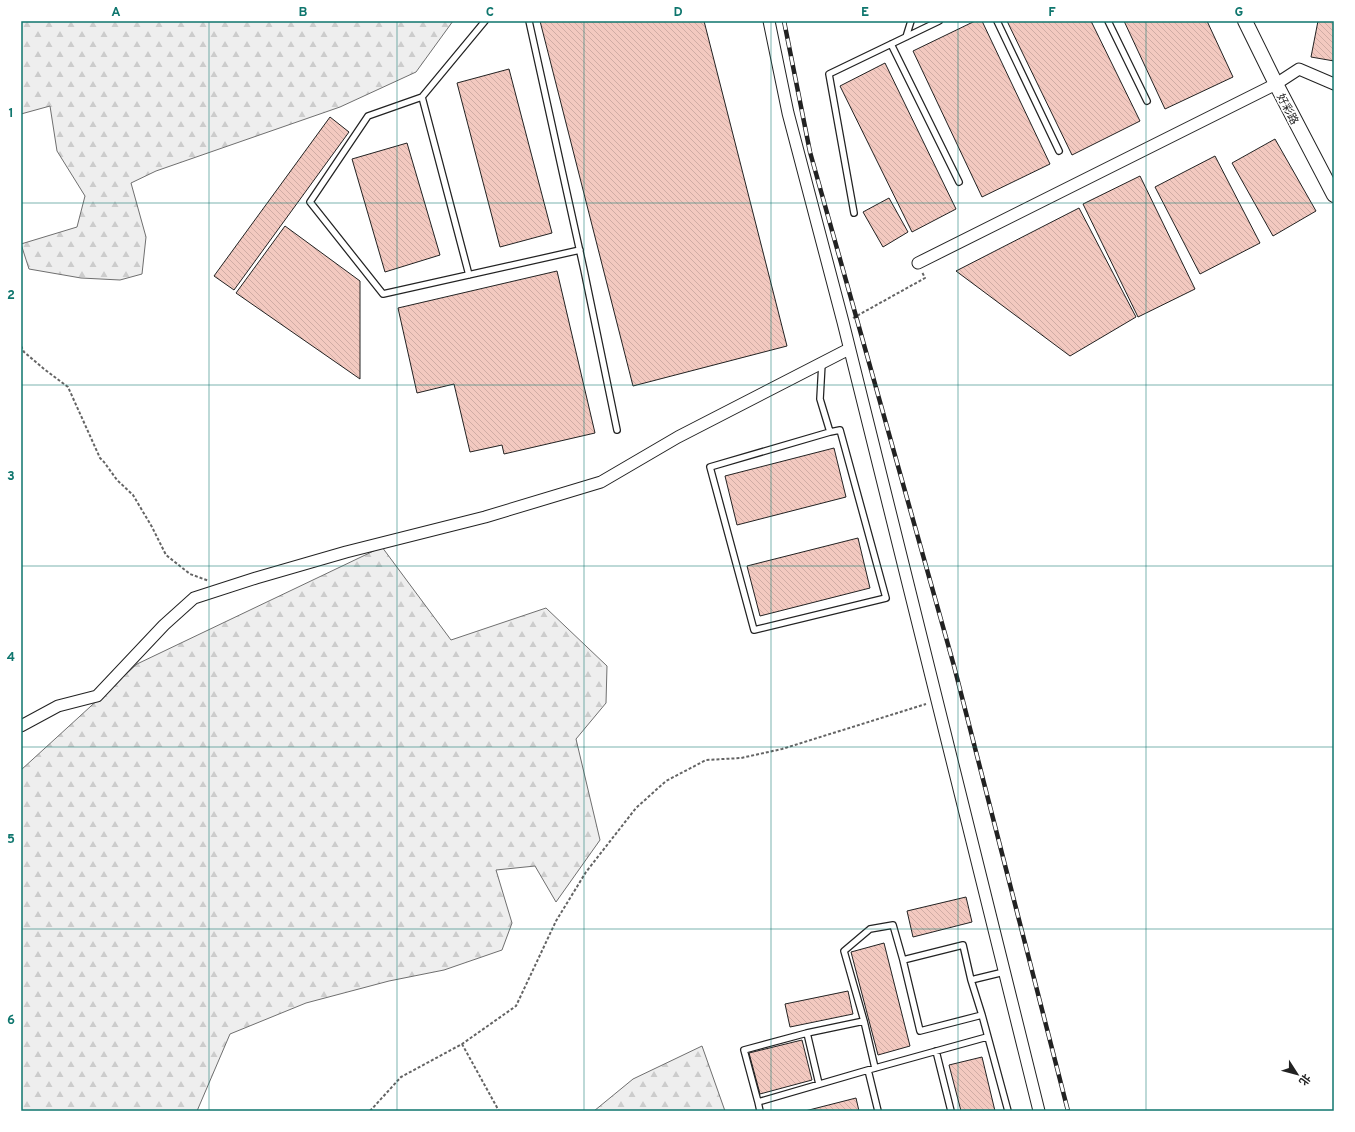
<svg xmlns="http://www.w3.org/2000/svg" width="1355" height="1132" font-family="Overpass,'Noto Sans SC',sans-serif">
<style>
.forest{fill:url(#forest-firs);stroke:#6f6f6f}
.building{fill:url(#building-back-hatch);stroke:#222}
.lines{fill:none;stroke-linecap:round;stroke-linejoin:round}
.service-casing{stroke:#222;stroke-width:8}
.minor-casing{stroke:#222;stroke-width:13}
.tertiary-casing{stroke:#222;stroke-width:16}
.path{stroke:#646464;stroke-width:2;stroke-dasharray:3 2;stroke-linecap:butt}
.service{stroke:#fff;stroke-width:5.5}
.minor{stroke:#fff;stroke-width:11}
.tertiary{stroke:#fff;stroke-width:14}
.rail-casing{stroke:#222;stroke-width:4.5}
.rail{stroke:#fff;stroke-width:3;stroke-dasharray:9;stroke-linecap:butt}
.grid{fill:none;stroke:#0f766e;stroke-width:1;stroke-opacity:0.55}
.labels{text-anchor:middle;stroke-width:3;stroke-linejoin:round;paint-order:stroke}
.street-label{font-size:11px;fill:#222;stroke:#fff}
.neatline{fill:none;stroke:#0f766e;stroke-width:1.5}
.grid-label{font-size:13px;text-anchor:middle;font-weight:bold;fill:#0f766e}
</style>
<defs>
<pattern id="forest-firs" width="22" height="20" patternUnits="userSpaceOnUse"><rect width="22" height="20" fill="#eee"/><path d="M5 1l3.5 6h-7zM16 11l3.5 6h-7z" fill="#ccc"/></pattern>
<pattern id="building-back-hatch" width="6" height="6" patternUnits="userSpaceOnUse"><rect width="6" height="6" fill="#f3c9c0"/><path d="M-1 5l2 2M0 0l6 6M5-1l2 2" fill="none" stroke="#d0aca5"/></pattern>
</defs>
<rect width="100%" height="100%" fill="#fff"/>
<path class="forest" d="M21 21H453L416 72 340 107 156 171 131 183 146 237 142 274 120 280 81 278 29 269 21 244 77 227 85 196 57 151 50 106 21 114Z
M382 547 451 640 546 608 607 666 606 703 576 739 600 840 556 902 535 866 496 870 512 923 502 950 444 970 389 981 306 1003 230 1034 197 1111H21V770L137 664Z
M702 1046 725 1111H594L633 1079Z"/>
<path class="building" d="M540 21H704L787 346 633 386Z
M975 21H982L1050 164 982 197 913 51Z
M1007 21H1091L1140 121 1072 155Z
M1124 21H1207L1233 77 1165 109Z
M1318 21H1334V61L1311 57Z
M885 63 956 209 912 232 840 86Z
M509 69 552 233 500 247 457 83Z
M330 117 349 132 234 290 214 276Z
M1275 139 1316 211 1273 236 1232 163Z
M407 143 440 255 385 272 352 159Z
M1215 156 1260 243 1200 274 1155 187Z
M1140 176 1195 289 1138 317 1083 204Z
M889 198 908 232 883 247 863 212Z
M1079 208 1136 317 1070 356 956 271Z
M285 226 360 281V379L236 293Z
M557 271 595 433 504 454 502 445 470 452 454 384 417 393 398 308Z
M834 448 846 497 737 525 725 476Z
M858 538 870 588 760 616 747 566Z
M966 897 972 922 913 937 907 911Z
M884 943 910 1046 878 1055 851 952Z
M848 991 853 1014 790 1027 785 1004Z
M802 1040 812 1080 760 1094 749 1053Z
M982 1057 995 1111H961L949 1065Z
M856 1098 859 1111H805Z"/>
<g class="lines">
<g class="service-casing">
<path id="service" d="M529 21 584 270 617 430
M997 21 1059 151
M1108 21 1147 101
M906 37 911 21
M891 44 959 182
M422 97 368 116 310 202 383 294 580 250
M854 213 829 74 939 21
M469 275 422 97 485 21
M822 363 820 399 830 432 710 467 754 630 886 598 840 430 830 432
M971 980 982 1015 920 1031 903 960 963 945 971 980 1004 972
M982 1015 1008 1111
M864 1021 844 951 870 929 893 925 903 960
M936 1051 951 1111
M819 1084 807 1033 864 1021 875 1068
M758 1102 744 1050 807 1033
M760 1111 758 1102 868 1070
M878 1111 868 1070 987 1037"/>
</g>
<g class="minor-casing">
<path id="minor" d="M769 21 788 113 843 322 1039 1111
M918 263 1276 84 1299 69 1334 84
M21 726 58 706 97 696 164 625 194 598 256 578 346 552 485 517 601 482 678 437 849 349"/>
</g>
<g class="tertiary-casing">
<path id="tertiary" d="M1245 21 1276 84 1334 195"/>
</g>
<path class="path" d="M853 318 925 278 922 272
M21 346 24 352 44 369 68 387 100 458 104 462 117 480 133 495 152 527 166 555 190 574 209 581
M462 1044 499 1111
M370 1111 401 1077 462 1044 516 1006 556 921 586 872 636 808 666 781 706 760 741 758 782 749 926 704"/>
<use href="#service" class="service"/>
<use href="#minor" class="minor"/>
<use href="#tertiary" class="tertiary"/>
<g class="rail-casing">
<path id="rail" d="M784 21 810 152 954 666 1068 1111"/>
</g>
<use href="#rail" class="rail"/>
</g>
<path class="grid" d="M209 21V1111M397 21V1111M584 21V1111M771 21V1111M958 21V1111M1146 21V1111M21 203H1334M21 385H1334M21 566H1334M21 747H1334M21 929H1334"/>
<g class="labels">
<g class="street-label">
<text transform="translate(1288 109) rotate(62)" y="4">好彩路</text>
</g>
</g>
<rect width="1355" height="1132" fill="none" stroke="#ffffff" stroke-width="44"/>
<g transform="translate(1297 1074) rotate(126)" stroke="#ffffff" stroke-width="3" paint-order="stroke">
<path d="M0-3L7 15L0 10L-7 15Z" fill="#222222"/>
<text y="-6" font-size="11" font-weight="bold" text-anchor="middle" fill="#222222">北</text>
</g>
<rect x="22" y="22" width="1311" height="1088" class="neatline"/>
<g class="grid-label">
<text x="116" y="16">A</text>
<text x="303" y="16">B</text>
<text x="490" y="16">C</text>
<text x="678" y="16">D</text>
<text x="865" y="16">E</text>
<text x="1052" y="16">F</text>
<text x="1239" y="16">G</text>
<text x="11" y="117">1</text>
<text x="11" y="299">2</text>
<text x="11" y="480">3</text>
<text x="11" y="661">4</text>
<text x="11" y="843">5</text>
<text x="11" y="1024">6</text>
</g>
</svg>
